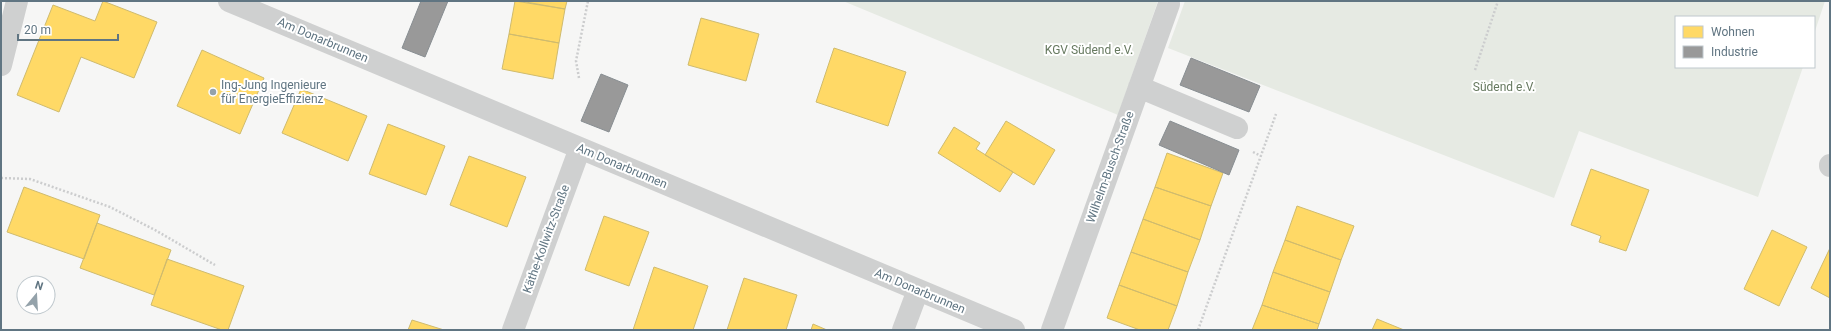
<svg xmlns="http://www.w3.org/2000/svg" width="1831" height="331" font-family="Roboto,sans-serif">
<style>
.green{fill:#e6eae3}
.homes{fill:#ffd966;stroke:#cfbb6e}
.industry{fill:#999;stroke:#888e92}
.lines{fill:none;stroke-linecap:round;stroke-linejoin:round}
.path{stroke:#cccdce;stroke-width:2.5;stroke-dasharray:2 2;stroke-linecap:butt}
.minor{stroke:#cfd0d0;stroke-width:22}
.poi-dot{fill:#94a2aa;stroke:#fff;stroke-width:1.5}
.labels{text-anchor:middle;stroke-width:4;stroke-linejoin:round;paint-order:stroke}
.street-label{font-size:12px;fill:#607582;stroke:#fff}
.park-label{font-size:12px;fill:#66795f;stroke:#fff}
.poi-label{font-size:12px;fill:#607582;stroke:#fff;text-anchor:start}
</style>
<rect width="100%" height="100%" fill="#f6f6f5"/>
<path class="green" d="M843 1H1158L1118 115Z
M1185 1H1825L1814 34V17H1676V67H1803L1758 197 1579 131 1554 198 1168 48Z"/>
<path class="homes" d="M103 1 157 22 134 78 81 57 59 112 17 95 53 5 95 21Z
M515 1 565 9 559 43 509 34Z
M520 1H567L565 9Z
M701 18 759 34 746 81 688 65Z
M509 34 559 43 553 79 502 69Z
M834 48 906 72 888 126 816 102Z
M202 50 264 78 240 134 177 106Z
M301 89 367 116 348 161 282 133Z
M1006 121 1055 150 1034 185 985 155Z
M388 124 445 146 426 195 369 174Z
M954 127 980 143 976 149 1013 172 1000 192 938 153Z
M1167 153 1223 173 1211 206 1155 187Z
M469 156 526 177 507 227 450 205Z
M1591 169 1649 190 1626 251 1599 242 1601 236 1571 225Z
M24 187 100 215 84 259 7 232Z
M1155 187 1211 206 1200 240 1143 219Z
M1297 206 1354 226 1341 260 1285 240Z
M604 216 649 232 629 286 585 270Z
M1143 219 1200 240 1188 272 1131 252Z
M97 223 171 250 154 295 80 268Z
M1772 230 1807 247 1779 306 1744 289Z
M1285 240 1341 260 1330 292 1273 272Z
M1830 248V298L1811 288Z
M1131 252 1188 272 1177 306 1119 285Z
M167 259 244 286 228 330H222L151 305Z
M654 267 708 286 693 330H633Z
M1273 272 1330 292 1319 324 1262 305Z
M744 278 797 295 786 330H727Z
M1119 285 1177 306 1168 330H1140L1107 318Z
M1262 305 1319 324 1317 330H1252Z
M1377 319 1404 330H1372Z
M412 320 444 330H408Z
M813 324 827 330H811Z"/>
<path class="industry" d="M421 1H448L425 57 402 48Z
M1191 58 1260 86 1249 112 1180 85Z
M601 74 628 85 609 132 581 121Z
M1170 121 1239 150 1229 175 1159 145Z"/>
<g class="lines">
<path class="path" d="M1475 70 1498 1
M579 78 576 61 588 1
M1253 152 1261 156
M1 178 30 179 110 207 155 230 215 265
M1198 330 1276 114"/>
<path class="minor" d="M229 1 1014 330
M1 65 17 1
M1139 87 1237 128
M1830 165V166
M513 330 580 148
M903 330 918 290
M1052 330 1169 4"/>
</g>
<circle class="poi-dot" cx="213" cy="92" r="4"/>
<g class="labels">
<g class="street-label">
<text transform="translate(323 40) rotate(23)" y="4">Am Donarbrunnen</text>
<text transform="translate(622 166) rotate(23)" y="4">Am Donarbrunnen</text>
<text transform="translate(1110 167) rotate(-70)" y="4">Wilhelm-Busch-Straße</text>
<text transform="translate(546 239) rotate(-70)" y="4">Käthe-Kollwitz-Straße</text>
<text transform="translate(920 291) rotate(23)" y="4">Am Donarbrunnen</text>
</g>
<g class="park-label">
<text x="1089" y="54">KGV Südend e.V.</text>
<text x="1504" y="91">Südend e.V.</text>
</g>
<g class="poi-label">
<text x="221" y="89">Ing-Jung Ingenieure<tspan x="221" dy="14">für EnergieEffizienz</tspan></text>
</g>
</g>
<rect width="1831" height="331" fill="none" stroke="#607582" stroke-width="4"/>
<rect x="1675" y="16" width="140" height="52" fill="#ffffff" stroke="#bfc8cd"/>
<rect x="1683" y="26" width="20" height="12" fill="#ffd966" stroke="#bfc8cd"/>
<text x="1711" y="36" font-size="12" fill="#607582">Wohnen</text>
<rect x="1683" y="46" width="20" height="12" fill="#999999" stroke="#bfc8cd"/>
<text x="1711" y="56" font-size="12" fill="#607582">Industrie</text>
<g transform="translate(36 295) rotate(18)"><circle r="19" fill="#ffffff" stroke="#bfc8cd"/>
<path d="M0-3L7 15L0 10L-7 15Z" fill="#94a2aa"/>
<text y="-6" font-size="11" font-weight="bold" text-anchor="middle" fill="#607582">N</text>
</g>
<path d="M18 34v6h100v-6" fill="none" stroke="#607582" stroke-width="2"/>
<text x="24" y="34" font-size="12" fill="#607582" stroke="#ffffff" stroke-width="3" paint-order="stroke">20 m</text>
</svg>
